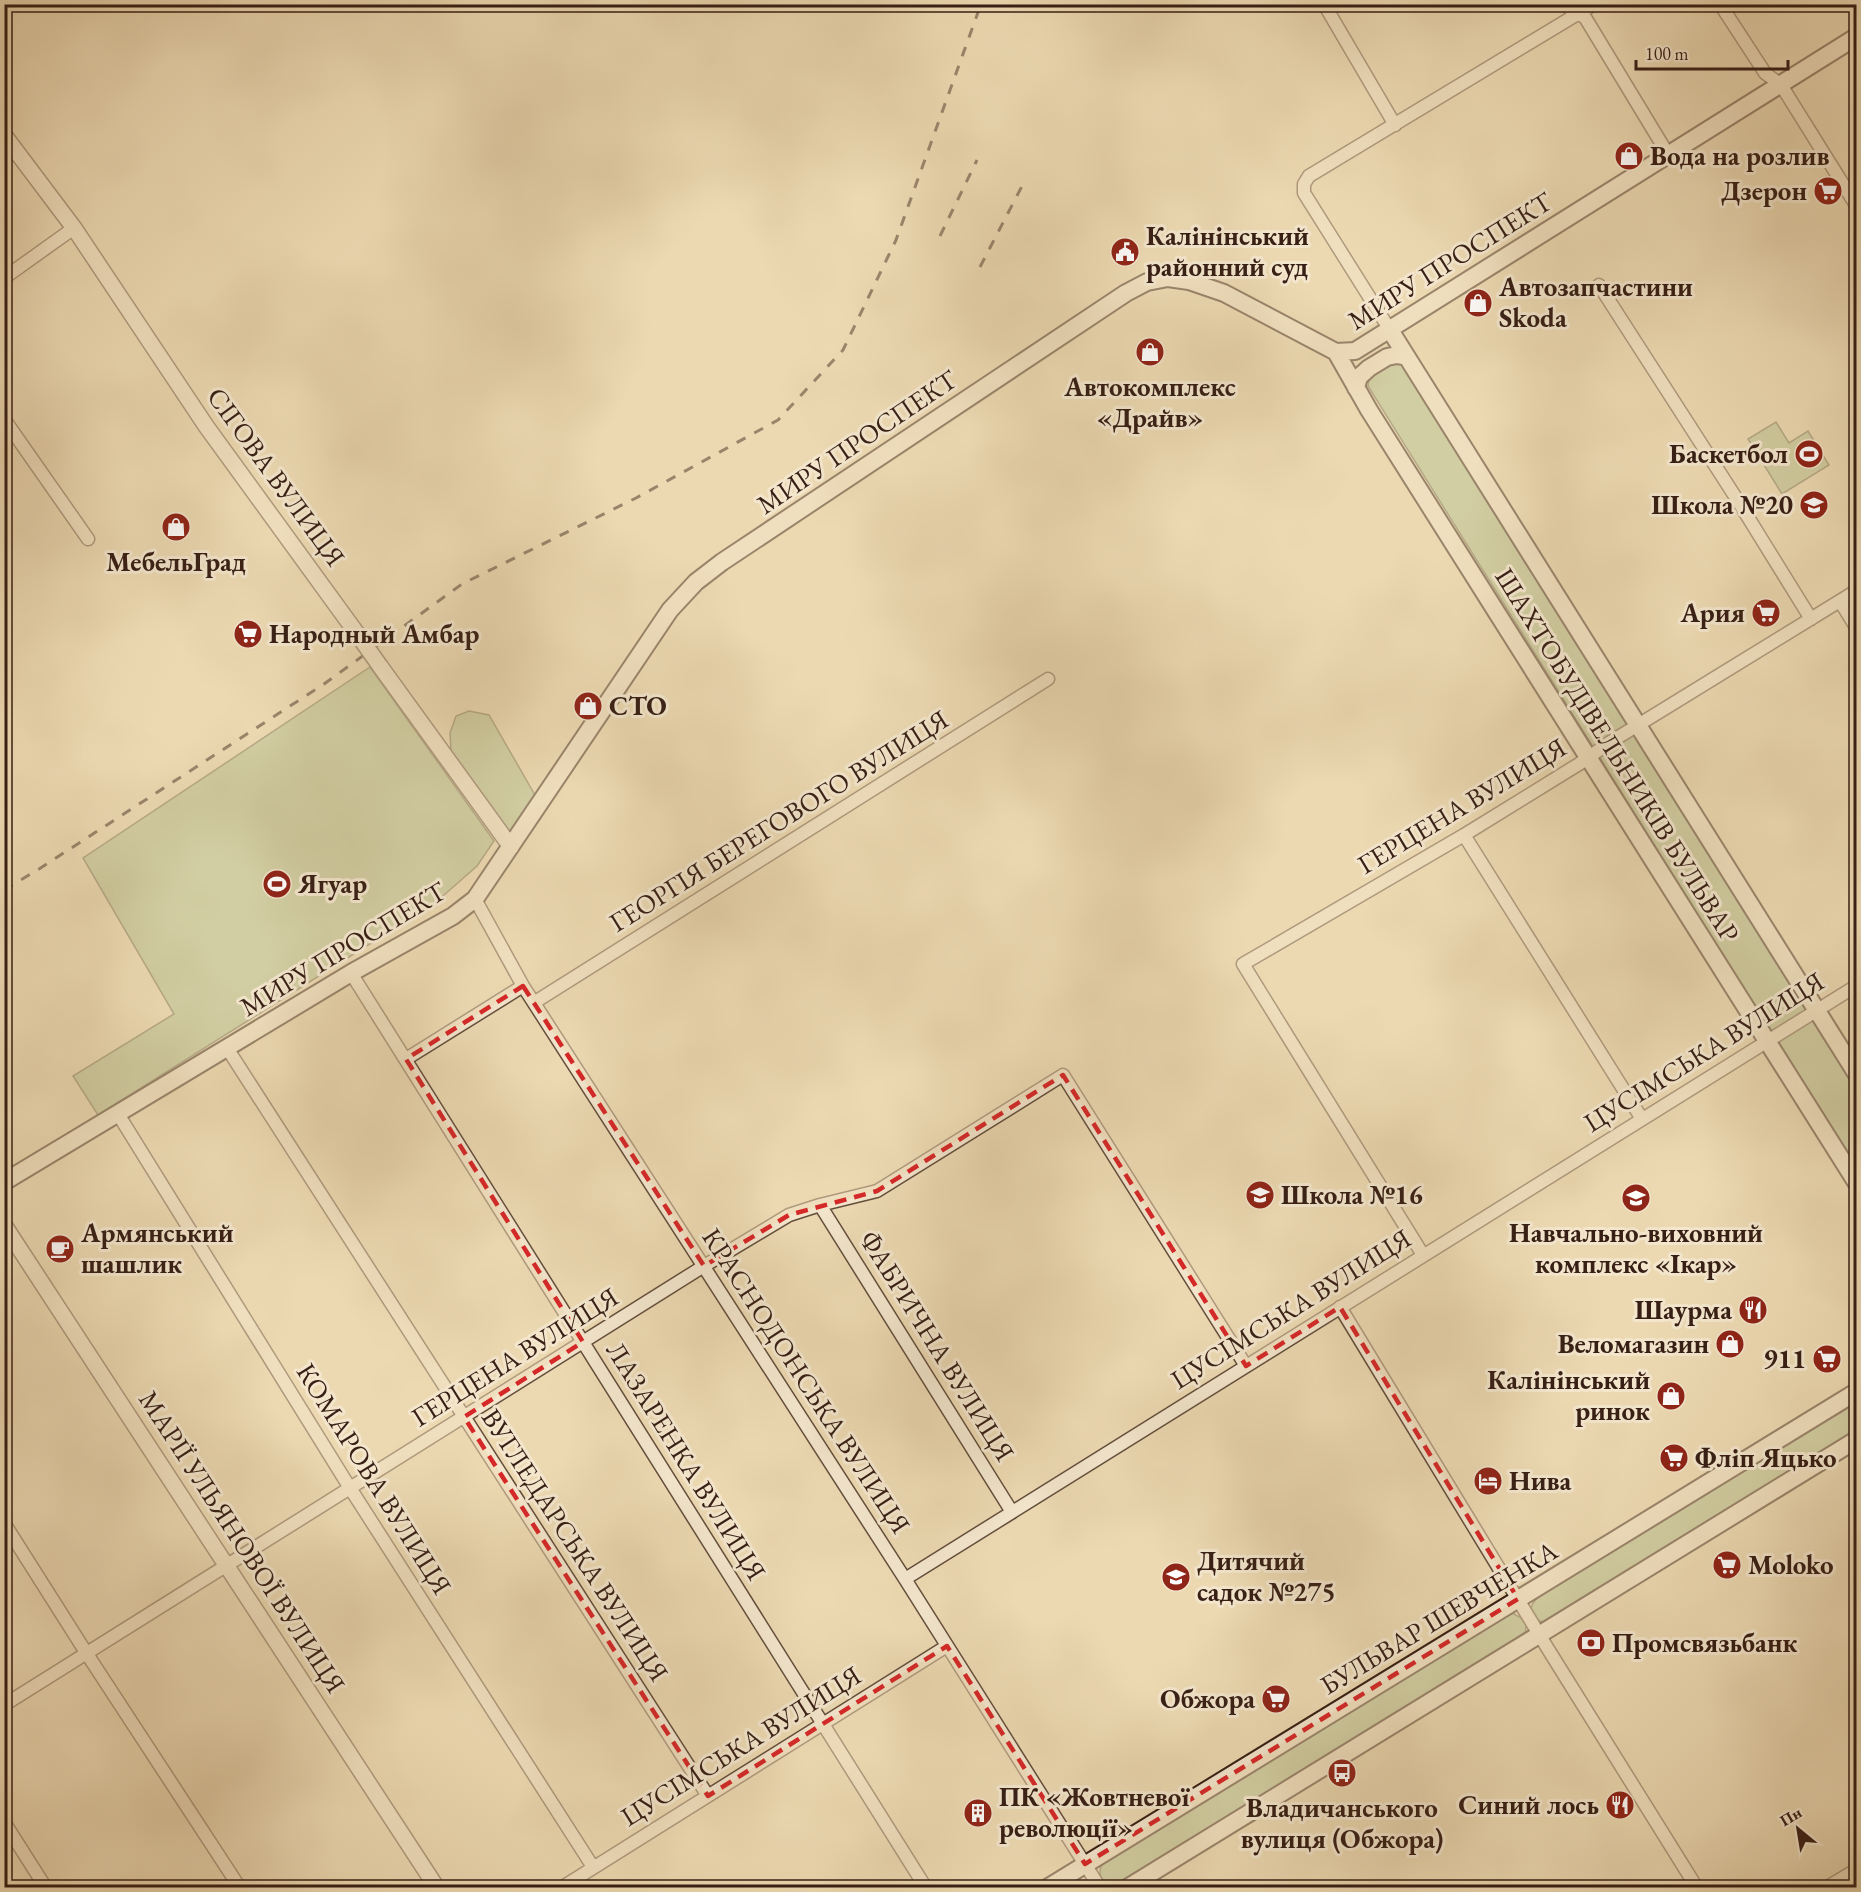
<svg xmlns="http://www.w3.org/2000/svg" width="1861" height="1892" font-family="'EB Garamond',serif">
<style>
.green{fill:#b2c090;stroke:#747052;stroke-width:1.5}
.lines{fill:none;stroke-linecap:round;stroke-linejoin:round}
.minor-casing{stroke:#644e3c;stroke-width:15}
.tertiary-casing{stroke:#644e3c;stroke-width:18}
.secondary-casing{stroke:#371f15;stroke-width:20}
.minor{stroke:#f3e6cd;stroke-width:12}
.tertiary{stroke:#f3e6cd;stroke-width:15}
.secondary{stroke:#f3e6cd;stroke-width:16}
.rail{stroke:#371f15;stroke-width:3;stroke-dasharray:10 10;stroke-linecap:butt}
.tertiary-bridge-casing{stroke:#644e3c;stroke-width:18;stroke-linecap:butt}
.tertiary-bridge{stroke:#f3e6cd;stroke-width:15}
.marked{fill:none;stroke:#d62828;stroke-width:4.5;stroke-dasharray:12 8;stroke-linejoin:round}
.labels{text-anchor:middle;stroke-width:6;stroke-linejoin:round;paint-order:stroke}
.poi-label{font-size:27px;font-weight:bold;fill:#371f15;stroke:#f3e6cd;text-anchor:start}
.street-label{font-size:27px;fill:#371f15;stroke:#f3e6cd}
</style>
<rect width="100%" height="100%" fill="#ecd9b2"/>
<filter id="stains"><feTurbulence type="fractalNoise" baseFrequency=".00333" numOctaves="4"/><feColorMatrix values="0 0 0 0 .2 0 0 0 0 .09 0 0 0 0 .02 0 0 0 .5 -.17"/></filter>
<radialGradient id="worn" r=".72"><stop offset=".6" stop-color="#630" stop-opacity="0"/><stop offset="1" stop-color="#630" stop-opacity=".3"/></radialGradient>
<path class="green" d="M1399 362 1403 366 1856 1088V1168L1368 386C1368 374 1387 363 1399 362Z
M1776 422 1789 443 1808 431 1829 465 1782 494 1748 439Z
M370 667 494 841 477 866 435 903 98 1115 73 1076 174 1014 83 858Z
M469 711 489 715 535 795 531 810 513 834 501 833 452 767 450 733 456 716Z
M1856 1403V1436L1546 1622C1538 1622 1528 1615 1532 1605 1534 1600 1539 1597 1543 1594Z
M1512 1613 1525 1620C1527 1628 1526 1633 1521 1640L1121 1885C1104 1889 1096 1879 1102 1863L1499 1619Z"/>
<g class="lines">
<g class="minor-casing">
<path id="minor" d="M1324 4 1395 125
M1565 4 1577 15H1582L1586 19 1669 156
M1720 4 1765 73 1781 85 1856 205
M4 278 74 228
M1599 285 1738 501 1811 619
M1390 330 1304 193V184L1309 176 1594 4
M4 419 88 539
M1840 601 1856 627
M1464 835 1642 1119
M475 899 523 986 905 1579 1100 1888
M351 973 926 1888
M535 1002 1048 679
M227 1048 708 1796
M406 1059 523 986
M118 1114 350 1488 593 1867
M820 1205 1012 1512
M1423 1255 1243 964 1464 835 1579 764 1612 741 1856 591
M1340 1307 1548 1649 1697 1888
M4 1523 87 1654 240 1888
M905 1579 1856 986
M4 1705 704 1266 789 1215 820 1205 877 1191 1063 1075 1246 1366
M4 1822 46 1888
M561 1888 947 1646
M1826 1888 1856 1870"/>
</g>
<g class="tertiary-casing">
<path id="tertiary" d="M4 135 74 228 206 426 358 635
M380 666 511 847
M4 1225 437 1888"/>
</g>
<g class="secondary-casing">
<path id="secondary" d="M1390 330 1856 1073
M1336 352 1369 410 1856 1182
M1356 388 1359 377 1369 368 1387 357 1397 355 1407 357
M4 1182 351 973 453 916 475 899 670 610 696 582 722 562 1126 293 1147 282 1168 278 1189 281 1224 293 1336 352 1355 351 1856 37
M1047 1888 1856 1392
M1127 1888 1856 1440"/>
</g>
<use href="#minor" class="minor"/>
<use href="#tertiary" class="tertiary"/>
<use href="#secondary" class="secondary"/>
<path class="rail" d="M940 236 977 160
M980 267 1022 186
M4 890 39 869 324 684 462 584 636 498 778 420 843 350 896 240 981 4"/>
<g class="tertiary-bridge-casing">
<path id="tertiary-bridge" d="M358 635 380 666"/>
</g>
<use href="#tertiary-bridge" class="tertiary-bridge"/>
</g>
<path d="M0 0H1861V1892H0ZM523 986 704 1266 789 1215 877 1191 1063 1075 1246 1366 1340 1307 1518 1599 1085 1864 947 1646 708 1796 464 1417 583 1342 406 1059Z" fill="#ecd9b2" fill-opacity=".55" fill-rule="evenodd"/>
<path class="marked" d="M523 986 704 1266 789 1215 877 1191 1063 1075 1246 1366 1340 1307 1518 1599 1085 1864 947 1646 708 1796 464 1417 583 1342 406 1059Z"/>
<defs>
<g id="shop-disc" transform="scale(1.5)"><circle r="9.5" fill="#8f2418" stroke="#f3e6cd"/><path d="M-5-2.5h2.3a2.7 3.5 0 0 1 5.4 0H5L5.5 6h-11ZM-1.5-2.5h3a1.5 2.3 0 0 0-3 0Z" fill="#fff"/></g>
<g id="supermarket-disc" transform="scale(1.5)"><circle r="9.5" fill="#8f2418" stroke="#f3e6cd"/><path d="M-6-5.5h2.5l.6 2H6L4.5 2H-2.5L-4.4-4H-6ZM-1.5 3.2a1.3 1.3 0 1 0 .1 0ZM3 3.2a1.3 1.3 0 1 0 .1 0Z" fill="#fff"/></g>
<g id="civic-disc" transform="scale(1.5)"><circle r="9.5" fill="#8f2418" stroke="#f3e6cd"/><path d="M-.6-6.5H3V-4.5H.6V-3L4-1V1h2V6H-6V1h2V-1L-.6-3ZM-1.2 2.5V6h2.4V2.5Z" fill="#fff"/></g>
<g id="stadium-disc" transform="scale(1.5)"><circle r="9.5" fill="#8f2418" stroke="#f3e6cd"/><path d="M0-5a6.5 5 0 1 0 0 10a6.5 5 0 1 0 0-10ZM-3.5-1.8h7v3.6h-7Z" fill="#fff"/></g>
<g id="school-disc" transform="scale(1.5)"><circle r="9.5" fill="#8f2418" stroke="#f3e6cd"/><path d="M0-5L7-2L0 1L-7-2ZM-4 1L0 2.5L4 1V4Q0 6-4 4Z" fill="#fff"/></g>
<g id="cafe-disc" transform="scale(1.5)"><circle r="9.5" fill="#8f2418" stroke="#f3e6cd"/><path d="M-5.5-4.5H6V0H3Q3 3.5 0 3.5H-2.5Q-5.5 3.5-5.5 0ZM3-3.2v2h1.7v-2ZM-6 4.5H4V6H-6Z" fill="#fff"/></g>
<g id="restaurant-disc" transform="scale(1.5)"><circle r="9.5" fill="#8f2418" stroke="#f3e6cd"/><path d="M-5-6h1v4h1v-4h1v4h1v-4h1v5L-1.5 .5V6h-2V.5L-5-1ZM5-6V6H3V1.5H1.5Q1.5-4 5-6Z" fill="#fff"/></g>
<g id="hotel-disc" transform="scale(1.5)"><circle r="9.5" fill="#8f2418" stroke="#f3e6cd"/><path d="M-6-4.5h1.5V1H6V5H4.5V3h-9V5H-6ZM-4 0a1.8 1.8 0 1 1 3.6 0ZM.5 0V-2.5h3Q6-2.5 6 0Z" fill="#fff"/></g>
<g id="bank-disc" transform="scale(1.5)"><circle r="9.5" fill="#8f2418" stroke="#f3e6cd"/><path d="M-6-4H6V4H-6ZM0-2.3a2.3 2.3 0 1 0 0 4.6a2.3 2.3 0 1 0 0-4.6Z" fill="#fff"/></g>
<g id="bus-disc" transform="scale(1.5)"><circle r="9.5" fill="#8f2418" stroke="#f3e6cd"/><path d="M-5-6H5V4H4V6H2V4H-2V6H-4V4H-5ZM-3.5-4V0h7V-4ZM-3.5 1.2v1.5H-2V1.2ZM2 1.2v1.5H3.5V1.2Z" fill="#fff"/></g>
<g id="building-disc" transform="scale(1.5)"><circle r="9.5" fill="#8f2418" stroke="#f3e6cd"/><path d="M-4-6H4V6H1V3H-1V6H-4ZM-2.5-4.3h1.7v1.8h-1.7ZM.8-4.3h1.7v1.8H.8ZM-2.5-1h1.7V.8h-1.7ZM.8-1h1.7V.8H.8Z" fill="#fff"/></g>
</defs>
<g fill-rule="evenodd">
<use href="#shop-disc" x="1629" y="156"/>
<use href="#supermarket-disc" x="1828" y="191"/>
<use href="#civic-disc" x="1125" y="252"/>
<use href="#shop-disc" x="1478" y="303"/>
<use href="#shop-disc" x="1150" y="352"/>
<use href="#stadium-disc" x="1809" y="454"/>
<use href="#school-disc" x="1814" y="505"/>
<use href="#shop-disc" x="176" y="527"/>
<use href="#supermarket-disc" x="1766" y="613"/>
<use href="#supermarket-disc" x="248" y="634"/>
<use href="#shop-disc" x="588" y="706"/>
<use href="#stadium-disc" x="277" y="884"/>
<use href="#school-disc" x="1260" y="1195"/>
<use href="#school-disc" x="1636" y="1198"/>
<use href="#cafe-disc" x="60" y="1249"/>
<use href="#restaurant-disc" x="1753" y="1310"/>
<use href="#shop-disc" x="1730" y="1344"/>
<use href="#supermarket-disc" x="1827" y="1359"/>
<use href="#shop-disc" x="1671" y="1396"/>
<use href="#supermarket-disc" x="1674" y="1458"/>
<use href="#hotel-disc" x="1488" y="1481"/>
<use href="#supermarket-disc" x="1727" y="1565"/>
<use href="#school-disc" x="1176" y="1577"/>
<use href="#bank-disc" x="1591" y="1643"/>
<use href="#supermarket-disc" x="1276" y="1699"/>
<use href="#bus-disc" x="1342" y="1773"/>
<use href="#restaurant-disc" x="1620" y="1805"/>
<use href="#building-disc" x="978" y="1813"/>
</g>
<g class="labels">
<g class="poi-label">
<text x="1650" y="165">Вода на розлив</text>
<text x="1807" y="200" text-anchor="end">Дзерон</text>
<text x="1146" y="245">Калінінський<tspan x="1146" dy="31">районний суд</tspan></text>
<text x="1499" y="296">Автозапчастини<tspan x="1499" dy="31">Skoda</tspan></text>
<text x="1150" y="396" text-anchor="middle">Автокомплекс<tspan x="1150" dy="31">«Драйв»</tspan></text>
<text x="1788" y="463" text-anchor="end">Баскетбол</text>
<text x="1793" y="514" text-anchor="end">Школа №20</text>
<text x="176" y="571" text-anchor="middle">МебельГрад</text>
<text x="1745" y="622" text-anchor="end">Ария</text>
<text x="269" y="643">Народный Амбар</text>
<text x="609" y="715">СТО</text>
<text x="298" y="893">Ягуар</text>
<text x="1281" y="1204">Школа №16</text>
<text x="81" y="1242">Армянський<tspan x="81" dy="31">шашлик</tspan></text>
<text x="1636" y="1242" text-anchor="middle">Навчально-виховний<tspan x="1636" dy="31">комплекс «Ікар»</tspan></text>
<text x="1732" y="1319" text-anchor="end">Шаурма</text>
<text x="1709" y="1353" text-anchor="end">Веломагазин</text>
<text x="1806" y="1368" text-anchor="end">911</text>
<text x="1650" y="1389" text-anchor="end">Калінінський<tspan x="1650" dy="31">ринок</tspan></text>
<text x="1695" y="1467">Фліп Яцько</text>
<text x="1509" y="1490">Нива</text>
<text x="1197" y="1570">Дитячий<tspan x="1197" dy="31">садок №275</tspan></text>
<text x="1748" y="1574">Moloko</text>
<text x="1612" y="1652">Промсвязьбанк</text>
<text x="1255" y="1708" text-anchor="end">Обжора</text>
<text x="999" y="1806">ПК «Жовтневої<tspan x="999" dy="31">революції»</tspan></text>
<text x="1599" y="1814" text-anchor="end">Синий лось</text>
<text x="1342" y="1817" text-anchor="middle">Владичанського<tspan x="1342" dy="31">вулиця (Обжора)</tspan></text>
</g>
<g class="street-label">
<text transform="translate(1450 261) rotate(-32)" y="9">МИРУ ПРОСПЕКТ</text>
<text transform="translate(857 442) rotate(-34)" y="9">МИРУ ПРОСПЕКТ</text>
<text transform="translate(276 477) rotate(54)" y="9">СІГОВА ВУЛИЦЯ</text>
<text transform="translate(1617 755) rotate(58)" y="9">ШАХТОБУДІВЕЛЬНИКІВ БУЛЬВАР</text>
<text transform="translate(1462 806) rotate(-31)" y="9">ГЕРЦЕНА ВУЛИЦЯ</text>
<text transform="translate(779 821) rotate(-32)" y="9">ГЕОРГІЯ БЕРЕГОВОГО ВУЛИЦЯ</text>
<text transform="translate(343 949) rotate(-31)" y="9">МИРУ ПРОСПЕКТ</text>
<text transform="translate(1704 1052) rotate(-32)" y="9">ЦУСІМСЬКА ВУЛИЦЯ</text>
<text transform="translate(1291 1309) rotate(-32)" y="9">ЦУСІМСЬКА ВУЛИЦЯ</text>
<text transform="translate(937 1346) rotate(58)" y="9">ФАБРИЧНА ВУЛИЦЯ</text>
<text transform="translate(515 1357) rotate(-32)" y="9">ГЕРЦЕНА ВУЛИЦЯ</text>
<text transform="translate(806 1381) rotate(57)" y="9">КРАСНОДОНСЬКА ВУЛИЦЯ</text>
<text transform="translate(686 1461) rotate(58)" y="9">ЛАЗАРЕНКА ВУЛИЦЯ</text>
<text transform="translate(374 1479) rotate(58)" y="9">КОМАРОВА ВУЛИЦЯ</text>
<text transform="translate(242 1542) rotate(57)" y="9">МАРІЇ УЛЬЯНОВОЇ ВУЛИЦЯ</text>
<text transform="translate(575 1545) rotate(57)" y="9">ВУГЛЕДАРСЬКА ВУЛИЦЯ</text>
<text transform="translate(1439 1618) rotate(-31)" y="9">БУЛЬВАР ШЕВЧЕНКА</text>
<text transform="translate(741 1746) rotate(-32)" y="9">ЦУСІМСЬКА ВУЛИЦЯ</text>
</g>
</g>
<rect width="1861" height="1892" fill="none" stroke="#ecd9b2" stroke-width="24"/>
<rect x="6" y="6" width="1849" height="1880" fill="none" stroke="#371f15" stroke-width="3"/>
<rect x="12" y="12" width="1837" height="1868" fill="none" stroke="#371f15" stroke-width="1.5"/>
<g transform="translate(1798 1829) rotate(330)" stroke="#f3e6cd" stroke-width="4.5" paint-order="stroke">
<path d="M0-4.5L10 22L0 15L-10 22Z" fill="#371f15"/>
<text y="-9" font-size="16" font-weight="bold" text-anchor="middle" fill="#371f15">Пн</text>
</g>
<path d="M1636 60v9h152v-9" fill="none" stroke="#371f15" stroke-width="3"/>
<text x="1645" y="60" font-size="18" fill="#371f15" stroke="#f3e6cd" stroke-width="4.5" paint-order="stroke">100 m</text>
<rect width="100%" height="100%" filter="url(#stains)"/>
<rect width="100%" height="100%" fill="url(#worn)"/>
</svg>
